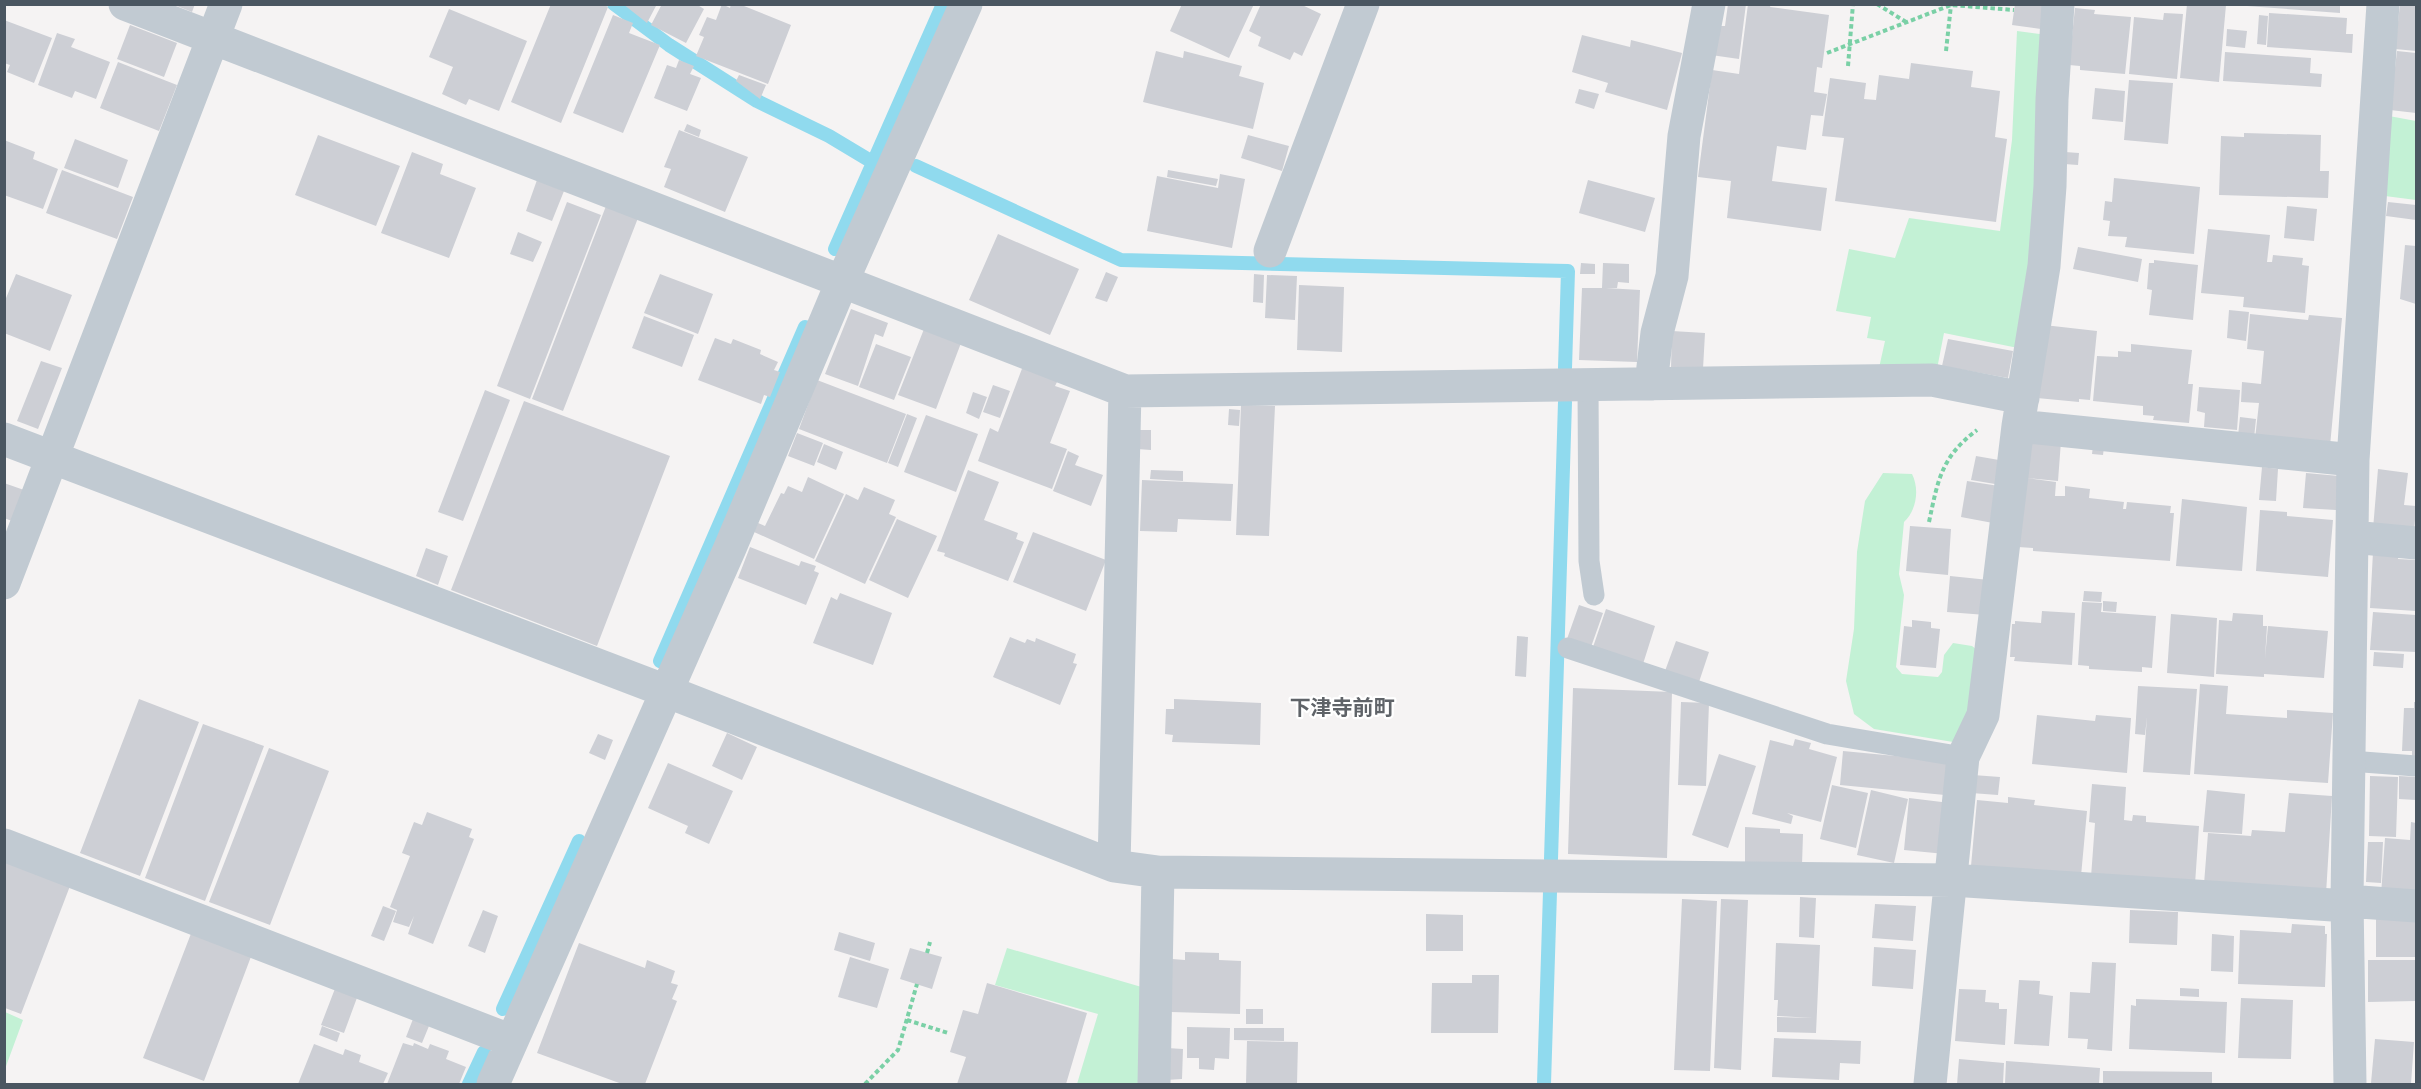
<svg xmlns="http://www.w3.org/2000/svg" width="2421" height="1089" font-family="Helvetica,'Noto Sans JP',sans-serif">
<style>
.green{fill:#c3f1d5}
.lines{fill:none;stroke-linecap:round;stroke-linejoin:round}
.stream{stroke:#90daee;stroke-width:14}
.building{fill:#cdcfd5}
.path{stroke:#7ad0a6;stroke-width:4;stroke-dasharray:4.5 3;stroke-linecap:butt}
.service{stroke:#c1cad2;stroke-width:21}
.minor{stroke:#c1cad2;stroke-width:33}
.labels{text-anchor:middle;stroke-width:4.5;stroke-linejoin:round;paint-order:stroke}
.quarter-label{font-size:21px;font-weight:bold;fill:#5f6368;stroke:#fff}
</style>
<rect width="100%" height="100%" fill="#f5f3f3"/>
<path class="green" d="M2017 31 2047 35 2037 237 2018 348 1944 333 1937 369 1879 368 1885 341 1867 338 1871 317 1836 311 1849 249 1895 258 1909 218 2000 231 2012 140Z
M2389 116 2416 121V200L2385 196Z
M1883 473 1912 474C1920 490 1916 511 1904 522L1899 574 1904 595 1896 667 1902 674 1938 677 1942 672 1944 655 1953 643 1972 646 1981 653 1975 706 1953 742 1874 729 1854 714 1846 681 1854 629 1857 552 1865 501Z
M1007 948 1145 988 1144 1084H1077L1098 1014 995 985Z
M5 1012 23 1020 5 1069Z"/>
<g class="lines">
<path class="stream" d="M614 4 669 45 757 101 829 136 874 163
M916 166 1121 260 1568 271 1565 368
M835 249 943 4
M660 661 805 327
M1551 859 1565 402
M503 1009 579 841
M469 1084 484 1052
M1544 1084 1550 892"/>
</g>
<path class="building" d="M172 4H195L192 12Z
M551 4H603L608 7 561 123 511 102Z
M623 4H657L647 23Z
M662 4H696L704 9 686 43 651 25Z
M722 4 730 8 731 4H739L791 25 768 84 696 56 704 37 699 35 707 17 716 20Z
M1182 4H1254L1229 58 1170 31Z
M1261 4H1300L1321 14 1302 56 1294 52 1290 60 1258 46 1261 37 1249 31Z
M1728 4H1746L1739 59 1711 55 1715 26H1725Z
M1748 4H1771L1770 7 1829 15 1822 68 1817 67 1814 92 1827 94 1823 116 1811 115 1806 150 1777 146 1772 181 1827 188 1821 231 1727 218 1731 181 1698 177 1712 70 1739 74Z
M2015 4H2044L2041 29 2012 25Z
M2187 4 2226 5 2219 82 2180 78Z
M2247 4H2340V13L2247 6Z
M2400 4H2416V51L2395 49Z
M2075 8 2095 10 2094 14 2131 17 2125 74 2080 70V66L2069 65Z
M449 9 527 41 499 111 469 99 466 105 442 94 453 67 429 57Z
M2164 13 2183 14 2177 79 2129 74 2134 17 2163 20Z
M2269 13 2347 18 2346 34H2353L2352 53 2267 47Z
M613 15 633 23 629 33 660 45 623 133 573 113Z
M2259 15 2268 16 2266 45 2257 44Z
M4 20 52 38 34 83 7 72 10 65 4 63Z
M130 25 177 43 164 77 117 59Z
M2227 29 2247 31 2245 48 2226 46Z
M57 33 75 39 71 47 110 62 96 99 75 91 72 98 38 85Z
M1582 35 1630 47 1631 40 1682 53 1667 110 1605 92 1608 83 1572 72Z
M1156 51 1183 58 1184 51 1242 66 1239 76 1264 83 1253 129 1143 102Z
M2397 51 2416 53V113L2390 110Z
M2225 52 2311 58 2310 73 2322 74 2321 87 2223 81Z
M679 60 694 66 690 74 701 78 687 111 654 98 667 65 676 68Z
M118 62 177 85 159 131 100 108Z
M1911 63 1973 71 1971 87 2000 91 1995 137 2007 139 1996 222 1835 201 1844 138 1822 136 1830 78 1866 83 1864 99 1876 100 1879 75 1909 79Z
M739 75 766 85 760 99 736 81Z
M2129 80 2173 83 2168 144 2124 140Z
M2095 88 2125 91 2123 122 2092 119Z
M1579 89 1599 94 1594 109 1575 103Z
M687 124 701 130 699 137 684 131Z
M679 130 748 157 725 212 664 187 671 169 664 167Z
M2244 133 2321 135 2320 171H2329L2328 198 2219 195 2221 136 2244 137Z
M318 135 400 166 376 226 295 195Z
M1248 135 1289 146 1282 171 1241 158Z
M75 139 128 160 118 188 64 168Z
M4 140 35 152 33 159 58 169 43 209 4 195Z
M412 152 443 164 440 174 476 188 449 258 381 233Z
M2065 152 2079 153 2078 165 2064 164Z
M62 170 133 197 117 239 46 213Z
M1168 170 1218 179 1216 186 1167 177Z
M1220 174 1245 179 1232 248 1147 231 1157 176 1218 188Z
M2114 178 2200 187 2194 254 2125 247 2127 237 2108 236 2110 221 2103 220 2105 201 2112 202Z
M537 180 564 191 552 221 526 211Z
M1588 180 1655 198 1645 232 1579 213Z
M567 202 601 215 530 399 497 386Z
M2388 202 2416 205V220L2386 216Z
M606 206 638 218 563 411 532 399Z
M2287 206 2317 209 2314 241 2284 238Z
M2208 229 2270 235 2267 262H2272L2273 255 2303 258 2302 265 2309 266 2305 313 2243 307 2244 297 2201 293Z
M518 232 542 242 533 262 510 254Z
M998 234 1079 269 1050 335 969 300Z
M2405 245 2416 246V304L2400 299Z
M2078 247 2142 259 2138 282 2073 269Z
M2154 260 2198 265 2193 320 2149 315 2152 290 2147 289 2149 263H2154Z
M1581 263 1595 264V274H1580Z
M1603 263 1629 264V283L1618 282 1617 288H1606L1640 290 1637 362 1579 360 1582 288H1602Z
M1106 272 1118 277 1107 302 1095 298Z
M16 274 72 295 50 351 4 333V303Z
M660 274 713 294 698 334 644 313Z
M1254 274 1264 275 1263 303 1253 302Z
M1267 275 1297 276 1295 320 1265 318Z
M1299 285 1344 287 1342 352 1297 350Z
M851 309 888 323 883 337 875 334 858 386 825 374Z
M2229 310 2249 312 2246 341 2227 338Z
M2250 314 2308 320 2309 315 2342 318 2330 446 2255 439 2259 403 2241 402 2242 382 2261 384 2264 351 2247 349Z
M644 316 694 335 682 367 632 348Z
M2044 325 2097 331 2090 400 2079 399V402L2037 398Z
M924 329 961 343 936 409 898 395Z
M1672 331 1705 333 1703 369 1671 368Z
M715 338 731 344 733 339 761 350 760 354 778 362 774 370 780 372 770 397 764 395 761 404 698 380Z
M1948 339 2013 351 2008 378 1942 366Z
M876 344 911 357 894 400 859 387Z
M2131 344 2192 350 2188 384H2193L2189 423 2153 420 2154 416 2143 415V406L2093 401 2097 356 2118 357V351L2131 352Z
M41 361 62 368 38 429 17 421Z
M1023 366 1058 380 1055 386 1070 391 1050 443 1067 449 1052 489 978 461 990 428 998 432Z
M817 380 906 414 887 463 799 429Z
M993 385 1010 391 1000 418 983 412Z
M2199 387 2240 390 2237 430 2204 427 2205 413 2197 411Z
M485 390 510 400 463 521 438 512Z
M973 392 987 397 979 419 966 413Z
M524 401 670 456 597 646 451 590Z
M1241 405 1275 406 1269 536 1236 535Z
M1229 409 1240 410 1239 426 1228 425Z
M907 414 917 418 898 467 888 463Z
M926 415 978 434 956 492 904 472Z
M2240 417 2256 419 2254 438 2238 436Z
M1138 430H1151V450L1137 449Z
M797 433 823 443 814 466 788 456Z
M2027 438 2061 441 2058 481 2026 478 2056 482 2055 496H2065V486L2090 489 2089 498 2124 502 2123 509H2126L2127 502 2171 506 2170 513H2174L2170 561 2033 551V548L2018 547Z
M824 444 843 452 836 470 817 462Z
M2093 446 2104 447 2103 455 2092 454Z
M1068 451 1079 456 1075 465 1103 475 1091 506 1053 491Z
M1976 456 1999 460 1995 484 1971 480Z
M2262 467 2278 469 2276 501 2259 500Z
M2378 469 2408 473 2404 505 2416 506 2414 533 2373 529Z
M968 470 999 482 984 520 1018 533 1016 539 1024 542 1008 581 944 556 945 553 937 551Z
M1151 470 1183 471V481L1150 479Z
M2306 473 2339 476 2336 510 2303 508Z
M808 477 844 494 814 559 754 532 758 523 765 526 781 493 784 494 788 486 802 492Z
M1142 480 1233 484 1231 521 1178 519 1177 532 1140 531Z
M1967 481 1999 486 1993 523 1961 517Z
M4 483 24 490 12 521 4 518Z
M864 487 895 500 889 514 896 517 865 584 815 561 846 494 858 500Z
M2182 499 2247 507 2242 571 2176 566Z
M2260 510 2287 512V516L2333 520 2328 577 2256 571Z
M897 519 937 536 908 598 869 580Z
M1910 526 1951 529 1948 575 1906 571Z
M1033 532 1106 560 1086 611 1013 582Z
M750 547 799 566 801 561 816 566 814 571 819 573 806 605 738 578Z
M426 548 448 556 438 585 416 576Z
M2373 552 2399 553 2398 559 2416 560V611L2370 608Z
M1950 576 1989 580 1986 615 1947 612Z
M2084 591 2102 592 2101 602 2083 601Z
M840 593 892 613 873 665 813 643 831 597 837 600Z
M2103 601 2117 602 2116 612 2103 611Z
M2082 602 2102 603 2101 612 2156 616 2152 668 2142 667V672L2089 669V666L2078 665Z
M1579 605 1603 613 1591 647 1567 639Z
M1606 609 1655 626 1643 664 1593 647Z
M2042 611 2075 613 2072 665 2014 661 2015 657H2010L2012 624H2015V621L2041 623Z
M2373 612 2416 615V652L2370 650Z
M2233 613 2263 615V626H2267L2265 658 2268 626 2328 631 2324 678 2264 674V677L2216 674 2219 620 2232 621Z
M2171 614 2217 618 2214 677 2167 673Z
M1912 620 1931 622V628L1940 629 1936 668 1900 665 1904 626 1912 627Z
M1517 636 1528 637 1526 677 1515 676Z
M1010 637 1025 643 1027 639 1035 642 1036 638 1076 654 1073 663 1077 664 1060 705 993 677Z
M1676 641 1709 652 1699 682 1665 671Z
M2374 652 2404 654 2403 668 2373 666Z
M2200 684 2228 686 2226 714 2287 718V710L2333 713 2328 783 2194 774Z
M2138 686 2197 689 2190 775 2143 772 2147 717 2145 735 2135 734Z
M1573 688 1672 692 1667 858 1568 854Z
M139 699 199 722 140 876 80 853Z
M1174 699 1261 703 1260 745 1172 742 1173 735 1165 734 1166 709H1174Z
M1681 702 1709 703 1706 786 1678 785Z
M2414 702H2416V758H2412V751H2402L2404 708H2414Z
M2037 715 2095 721 2096 715 2131 718 2127 773 2032 764Z
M203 724 264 746 205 901 145 878Z
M727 733 757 747 742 780 712 766Z
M598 734 613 740 605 760 589 753Z
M1795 739 1811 743 1809 749 1837 757 1821 822 1787 813 1793 816 1791 824 1752 814 1770 740 1793 746Z
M269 748 329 771 270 925 209 902Z
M1843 751 1948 761 1945 795 1840 785Z
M1719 754 1756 766 1728 848 1692 835Z
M668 763 733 791 709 844 685 833 688 826 648 808Z
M1973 775 2000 777 1998 795 1971 793Z
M2370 776 2398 777 2396 837 2369 836Z
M2399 776 2416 777V800L2399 799Z
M2092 784 2126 787 2124 820 2132 821 2133 815 2146 816V822L2199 826 2195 884 2091 877 2095 823 2089 822Z
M1832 785 1868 793 1856 848 1820 839Z
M1871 790 1908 799 1894 863 1857 855Z
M2207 790 2245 794 2242 834 2203 832Z
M2289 793 2332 796 2326 894 2204 884 2208 833 2251 836 2252 830 2285 832Z
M2008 797 2035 800 2034 805 2087 811 2081 876 1971 866 1977 800 2008 803Z
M1909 798 1950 803 1945 854 1904 850Z
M427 812 472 829 469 837 474 839 433 944 408 934 414 916 409 927 393 922 397 910 390 907 410 856 402 853 414 822 422 825Z
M2411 822 2416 823V898L2381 895 2385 838 2410 840Z
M1745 827 1780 829V833L1803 834 1802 865 1745 863Z
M2368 842H2383L2381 883 2366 882Z
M5 861 70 886 21 1014 5 1008Z
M1800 897 1816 898 1814 938 1799 937Z
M1682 899 1717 901 1710 1071 1674 1070Z
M1721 899 1748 900 1741 1070 1714 1068Z
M1875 904 1916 906 1913 941 1872 938Z
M383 906 396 911 384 941 371 936Z
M483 910 498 916 485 953 468 946Z
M2130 910 2178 912 2177 945 2129 943Z
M1426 914 1463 915V951H1426Z
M2416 918V957H2376V919Z
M2292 924 2325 926V934H2327L2325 987 2238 984 2240 930 2291 933Z
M192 931 252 954 204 1081 143 1058Z
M839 932 875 943 870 961 834 950Z
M2212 934 2234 936 2233 972 2211 971Z
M579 943 645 968 647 960 675 971 671 983 678 985 672 999 677 1001 645 1084H622L537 1053Z
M1776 943 1820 945 1816 1033 1777 1032V1017L1813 1018 1777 1016 1778 1000H1774Z
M1874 947 1916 950 1913 989 1872 986Z
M910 948 942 957 932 989 900 979Z
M1185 952 1219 953V960L1241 961 1240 1014 1171 1012 1172 959 1185 960Z
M850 957 889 969 877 1008 838 997Z
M2368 960H2416V1001L2368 1002Z
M2092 962 2116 963 2112 1051 2087 1049 2088 1039 2068 1038 2070 992 2090 993Z
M1472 975H1499L1498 1033H1431L1432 983H1472Z
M2019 980 2040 981 2039 994 2053 996 2049 1046 2014 1044Z
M987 983 1087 1013 1066 1084H957L966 1057 950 1052 963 1010 978 1014Z
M336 986 358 995 344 1033 321 1025Z
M2180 988 2199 989V997L2180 996Z
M1959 989 1986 990 1985 1002 1999 1003V1009H2007L2005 1045 1955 1041Z
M2241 998 2293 1000 2291 1059 2238 1058Z
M2136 999 2227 1002 2225 1053 2129 1049 2131 1005 2136 1006Z
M1246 1009H1263V1024H1246Z
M413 1019 429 1026 422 1043 406 1037Z
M322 1026 340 1033 337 1042 319 1035Z
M1187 1027 1230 1028 1229 1059 1215 1058 1214 1070 1199 1069V1058H1187Z
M1234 1028H1284V1041L1234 1040Z
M1774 1038 1861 1041 1860 1064 1840 1063 1839 1080 1772 1077Z
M2375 1039 2414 1042 2411 1084 2371 1083Z
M1247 1041 1298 1042 1297 1084H1246Z
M403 1043 413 1046 414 1043 428 1049 430 1044 449 1051 446 1059 466 1067 459 1084H387Z
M314 1044 343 1055 345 1049 361 1055 359 1062 388 1073 383 1084H298Z
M1167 1048 1183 1049 1182 1079 1166 1080Z
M1959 1059 2004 1063 2003 1084H1957Z
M2006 1061 2100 1068 2099 1084H2005Z
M2103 1071 2212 1072V1084H2103Z"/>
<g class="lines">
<path class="path" d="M1877 4 1906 22
M1946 51 1951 5
M1827 53 1951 5 2014 10
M1848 66 1853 4
M1929 522C1938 480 1941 457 1977 430
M927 953 930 942
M907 1020 948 1033
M865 1084 898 1050 917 984"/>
<path class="service" d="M1588 385 1589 561 1594 595
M1568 648 1827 734 1963 757
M2350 761 2416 766"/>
<path class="minor" d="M125 4 1125 391 1932 380 2023 398
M1270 251 1363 4
M1651 384 1657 333 1672 276 1684 136 1709 4
M2018 426 2353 460
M4 439 666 691 1114 866 1158 872 1952 880 2348 906
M2352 537 2416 543
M4 583 226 4
M4 845 512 1041
M1114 866 1125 391
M2347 901 2416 906
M493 1084 730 548 842 282 966 4
M1154 1084 1158 872
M1930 1084 1963 757 1983 715 2018 426 2044 266 2050 186 2052 99 2058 4
M2350 1084 2347 901 2353 460 2383 4"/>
</g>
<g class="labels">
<g class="quarter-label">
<text x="1342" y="715">下津寺前町</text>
</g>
</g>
<rect width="2421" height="1089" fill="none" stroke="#4a5661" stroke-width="12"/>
</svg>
